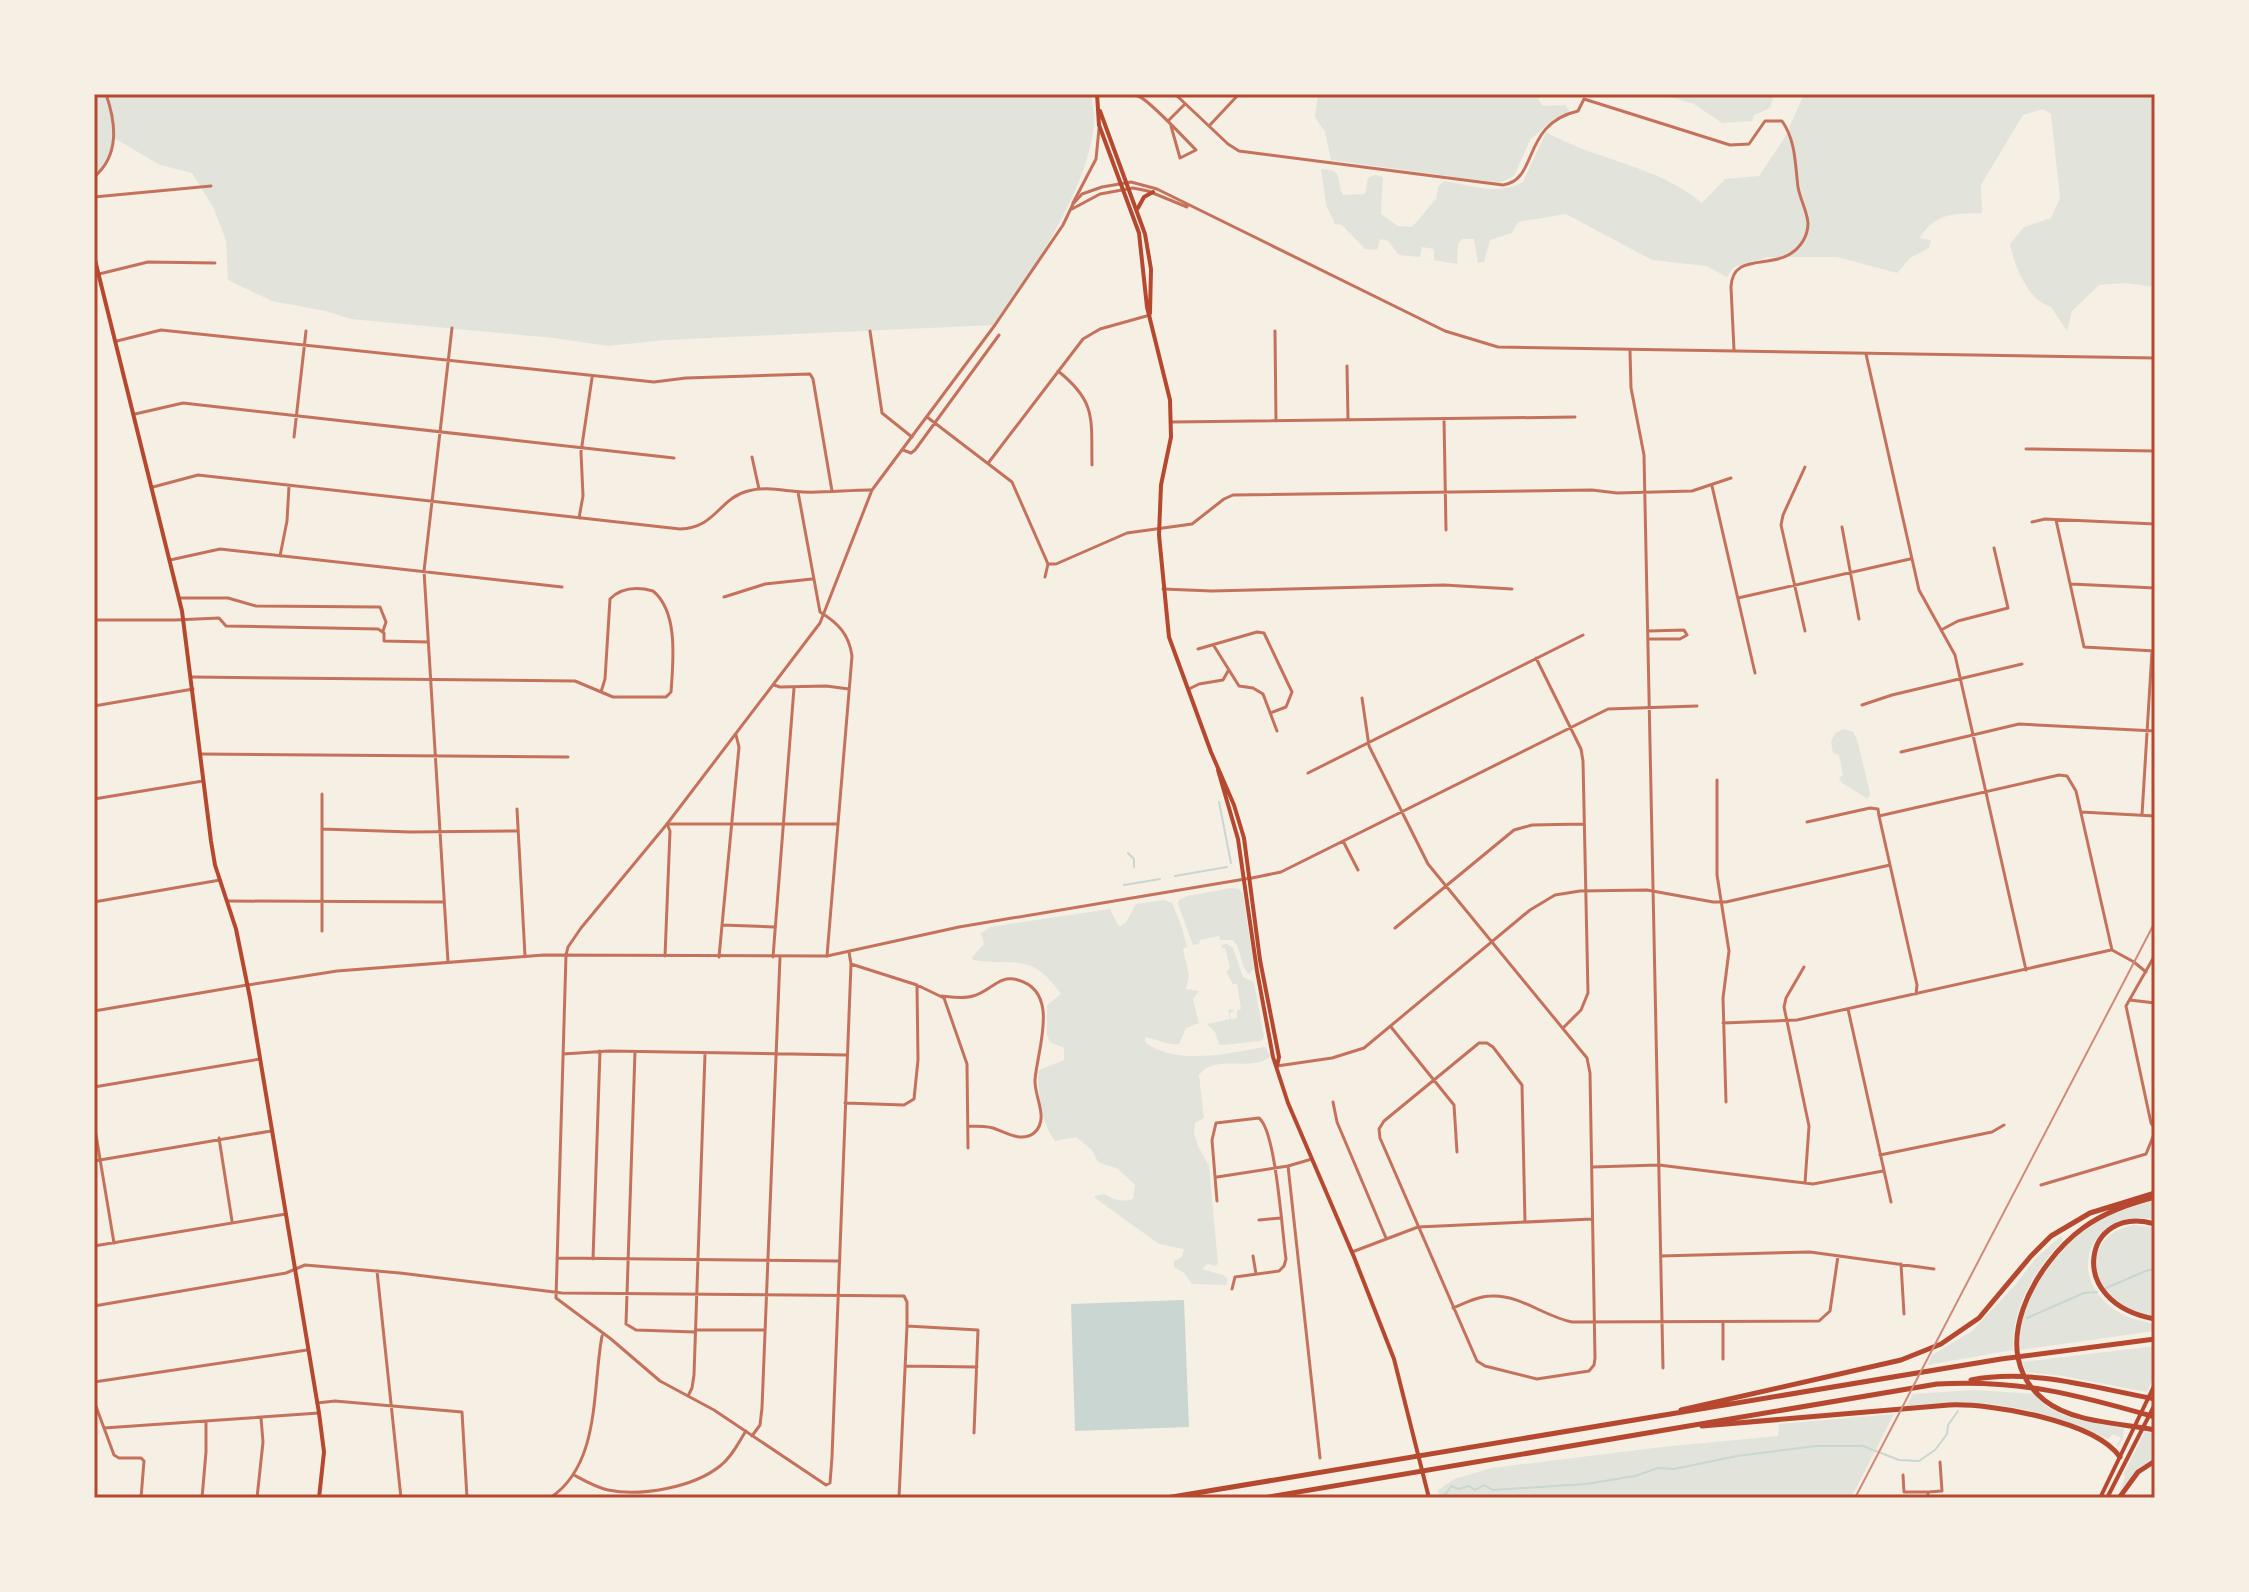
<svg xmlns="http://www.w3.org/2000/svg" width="2249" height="1592" font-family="'Open Sans',sans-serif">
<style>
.green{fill:#e2e4dc}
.water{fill:#c9d6d2}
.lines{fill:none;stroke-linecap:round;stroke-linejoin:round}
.stream{stroke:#c9d6d2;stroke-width:2}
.minor{stroke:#c5725c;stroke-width:3}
.tertiary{stroke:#c5725c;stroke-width:3}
.secondary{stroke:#b5482f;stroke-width:4}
.primary{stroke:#b5482f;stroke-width:4}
.motorway{stroke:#b5482f;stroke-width:5}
.rail{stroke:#cf8b77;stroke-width:2}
.neatline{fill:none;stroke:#b5482f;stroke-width:3}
</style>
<rect width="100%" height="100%" fill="#f6efe4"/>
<path class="green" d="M94 94H1091C1092 104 1095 115 1094 125 1087 192 1032 270 995 325L665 340 608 346 554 338 351 319 325 311 272 301 228 280 226 240 213 207 192 173 160 165 114 138 112 149 99 170 94 171Z
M1318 94H1544L1538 99 1543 106 1565 105 1570 111 1555 118 1530 140 1514 176 1499 183 1331 160 1325 132 1315 117Z
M1661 94H1774L1770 108 1754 115 1752 121 1722 123 1694 104Z
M1804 94H2155V287L2125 283 2099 285 2072 311 2067 331 2051 307C2028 301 2014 265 2010 244L2024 227 2051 218 2060 198 2051 114 2043 109 2023 115 1981 185 1982 213C1952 214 1938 212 1919 238L1931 240 1929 248 1910 258 1897 273 1837 257H1768L1734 267 1727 277 1706 266 1652 260 1566 214 1518 222 1512 233 1490 240 1484 262 1478 263 1474 239H1462L1458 244 1457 264 1434 260V249L1422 247 1420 257 1399 255 1388 241 1380 239 1377 250 1365 249 1342 225 1335 224 1326 205 1321 169C1345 170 1335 178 1343 195L1365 194 1368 178 1375 175 1383 177 1381 214 1398 226 1412 227 1436 199 1438 187 1444 181C1469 185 1500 196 1523 182L1546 132C1595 160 1659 166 1702 203L1725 179 1759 176 1785 137Z
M1844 729 1853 732 1857 739 1870 793 1868 799 1842 783 1839 778 1843 775 1839 755 1833 753 1831 742 1835 733Z
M1231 888 1239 889 1243 894 1254 969 1249 974C1240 966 1242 949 1233 940H1220L1219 936 1200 940 1199 944 1193 945 1178 904 1179 900 1187 896Z
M1164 900 1172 903 1182 927 1187 947 1183 949 1189 975 1186 989 1199 991 1193 999 1199 1023 1186 1028 1179 1044C1168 1046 1157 1039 1145 1037L1146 1043C1179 1066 1229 1053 1265 1047L1271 1056C1252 1073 1215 1053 1199 1075L1204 1118 1195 1123 1194 1132 1198 1146 1209 1166 1218 1264 1215 1266 1207 1264 1202 1269 1223 1275 1228 1280 1226 1285 1192 1284 1184 1273 1174 1267V1261L1182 1257 1184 1249 1159 1244 1095 1198V1196L1104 1194C1114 1199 1121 1203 1133 1199L1135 1185 1118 1169 1098 1162 1092 1150 1076 1137 1055 1141C1041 1123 1038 1095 1038 1072L1041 1069 1064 1060V1048L1050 1042 1047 1035V1005L1061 994C1030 951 1017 967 973 960L972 957 984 944 981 933 990 927 1110 909 1119 927 1126 922 1136 904Z
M1227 944 1233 948 1243 977 1254 982 1264 1037 1261 1041 1223 1045 1219 1044 1215 1032 1207 1024 1230 1019 1228 1010 1231 1009 1234 1011 1230 1013 1231 1019 1237 1018V1010L1241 1009 1237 984H1233L1226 972 1230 968 1225 948H1222L1221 945Z
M2155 1200V1219C2096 1209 2062 1269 2112 1308 2124 1317 2139 1320 2153 1324L2155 1331 2020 1350C2017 1297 2057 1243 2102 1219 2119 1210 2137 1206 2155 1200Z
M2135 1225 2155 1228V1317C2145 1314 2133 1312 2124 1307 2084 1283 2086 1233 2135 1225Z
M2061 1236 2063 1240C2035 1269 2011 1309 2013 1350L1927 1365 1932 1355 1972 1331 2016 1284 2036 1258Z
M2155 1346V1373L2147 1392 2063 1376 2026 1372 2022 1362Z
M1974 1390 2034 1394C2054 1421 2094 1422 2124 1428L2123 1439 2118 1447 2116 1445 2121 1438 2113 1434 2108 1439C2034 1406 1987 1397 1906 1406L1913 1394Z
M1894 1414 1851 1498H1440L1438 1490 1454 1479 1492 1468 1662 1447 1778 1436 1779 1424Z
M2145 1432 2155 1433V1461L2147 1463 2120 1490 2125 1476 2123 1475Z"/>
<path class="water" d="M1184 1300 1189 1427 1075 1431 1071 1304Z"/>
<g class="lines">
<path class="stream" d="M1219 802 1231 863
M1128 853 1134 859V867
M1175 876 1227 867
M1124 885 1160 879
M2106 1288 2148 1270H2155
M2027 1318 2084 1293 2097 1292
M1439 1496 1446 1494 1451 1486 1458 1489 1469 1486 1475 1490 1484 1485 1493 1490 1586 1484 1635 1476 1658 1468 1674 1469 1737 1456 1816 1446H1863L1899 1460 1919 1461 1935 1450 1947 1434 1948 1425 1958 1411
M1408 1498 1420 1497"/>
<path class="minor" d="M1115 94C1123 96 1133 94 1140 97 1151 102 1185 139 1196 150L1180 158 1171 126
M1175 94 1228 144 1239 151 1503 185C1539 180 1521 124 1578 111L1584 99 1730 145 1749 144 1765 121H1782C1796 141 1795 164 1798 187 1800 199 1807 211 1808 223 1808 230 1806 236 1803 241 1782 276 1733 247 1731 287L1734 350
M1169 120 1185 104
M1209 126 1239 94
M94 177C120 155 116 123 106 94
M94 197 211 186
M1073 203 1096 159 1099 129
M99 274 148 262 215 263
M870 331 882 413 912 437
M1275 331 1276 421
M117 341 161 330 654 382 686 378 810 374 813 379 832 491
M1630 351 1631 388 1644 455 1663 1368
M1866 354 1919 590 1955 655 2026 970
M1347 366 1348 420
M1058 371C1097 402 1091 419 1092 465
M135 414 183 403 674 458
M927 417 1012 482 1048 564
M1444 419 1446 530
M1172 422 1575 417
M294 437 306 331
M2026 449 2155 451
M903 450 911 453 915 450 999 335
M752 457 759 489
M989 462 1083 339 1100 329 1150 315
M1712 486 1755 673
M153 487 198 475 680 529C716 528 719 498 748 491 766 486 784 491 803 492 825 493 848 490 871 490
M798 492 820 612C838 623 849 634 852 656L827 956
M579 518 583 496 581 452 592 378
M2056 520 2084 647 2155 651
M2032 522 2045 519 2155 524
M1842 527 1859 619
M280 556 287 521 289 486
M170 560 220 549 562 587
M1048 564H1056L1127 533 1192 524 1224 499 1233 495 1592 490 1617 493 1692 491 1731 478
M1045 577 1048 564
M2071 584 2155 588
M1163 589 1212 591 1444 585 1512 589
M724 597 765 584 812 579
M180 598H228L256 606 380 607 386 622 383 631
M1738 598 1910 559
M94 620H175L219 618 226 626 378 629 384 633V641L428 642
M1941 630 1958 621 2008 608 1994 548
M1805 631 1781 525 1783 515 1805 467
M1649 639H1680L1687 635 1684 630 1649 631
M1214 646 1239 686 1253 688 1263 694 1277 731
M1198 649 1257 632 1264 633 1292 692 1286 707 1270 713
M1536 658 1581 749 1583 761 1588 993 1581 1010 1564 1027
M192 677 575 681 613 697H666L671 692C673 663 679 612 653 591 638 587 622 587 610 599L605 679 601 692
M774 685 780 687 826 686 849 689
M1189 689 1199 684 1223 680 1228 671
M1362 698 1369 746 1428 864 1587 1058 1590 1073 1595 1358 1594 1365 1589 1371 1537 1379 1485 1366 1477 1361 1380 1138 1379 1129 1384 1121 1479 1043H1487L1493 1047 1522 1085 1525 1222
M1862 705 1892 695 2022 664
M94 706 193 689
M1901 752 2019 724 2155 731
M200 754 568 757
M1308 773 1583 635
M1717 780V875L1729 951 1723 998 1726 1102
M94 799 203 781
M517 809 525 956
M2081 812 2155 816
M2142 815 2152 651
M1879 816 1917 985 1916 994
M1807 822 1870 808 1878 809 1879 816 2059 775 2067 776 2076 791 2112 950 2134 962 2146 972
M322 829 410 832 518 831
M1343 841 1358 870
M1252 878 1281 872 1608 709 1697 706
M227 901 444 902
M94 902 220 880
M722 925 774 927
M1395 928 1514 830 1532 825 1583 824
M322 931V794
M566 955 556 1298 611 1339 660 1381 714 1410 826 1485 830 1483 832 1457 851 964 849 952
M2155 955 2126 1006 2151 1123 2155 1129
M665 956 670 831 667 824H838
M719 957 739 747 736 735
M773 957 794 688
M448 962 424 571 452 328
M851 964 917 985 944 998 967 1064 968 1148
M1804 967 1786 998 1784 1007 1809 1126 1805 1183
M942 996C952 997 964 999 973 996 990 992 999 974 1018 980 1061 992 1037 1050 1035 1080 1034 1097 1050 1119 1034 1133 1021 1143 1005 1132 993 1128 986 1126 976 1126 969 1126
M2130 1000 2155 1003
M1848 1009 1891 1202
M94 1011 247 985
M1723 1023 1797 1020 2111 950
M1391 1027 1454 1105 1457 1152
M635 1052 626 1324 636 1330 695 1332
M563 1054 609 1051 847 1055
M1277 1066 1332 1058 1364 1048 1530 910 1555 895 1580 891 1647 890 1713 902H1726L1890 865
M94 1087 260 1059
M1333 1102 1337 1122 1386 1238
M845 1103 904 1105 914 1099 918 1060 917 985
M94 1123 114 1243
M219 1138 232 1221
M1880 1155 1992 1132 2004 1125
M1312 1159 1288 1166 1320 1458
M94 1161 271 1131
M1592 1167 1659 1165 1813 1184 1883 1171
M1217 1177 1288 1166
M2041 1185 2146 1154 2155 1132
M1217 1201 1212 1140 1216 1123 1259 1118C1276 1131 1282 1232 1286 1259L1284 1266 1279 1271 1235 1277 1232 1289
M1259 1220 1280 1218
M94 1246 286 1214
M1352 1252 1418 1227 1592 1219
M1253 1256 1256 1274
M1661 1256 1810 1252 1934 1269
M557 1258 839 1261
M593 1259 600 1051
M1901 1264 1904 1314
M377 1271 401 1498
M94 1306 286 1273 305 1265 400 1273 562 1293 904 1296 907 1302V1326L899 1498
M1453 1308C1465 1303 1478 1296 1491 1296 1519 1294 1545 1317 1572 1322L1819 1321 1830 1311 1838 1256
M1723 1323V1359
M907 1326 978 1330 974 1433
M696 1330H765
M905 1366 977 1367
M94 1382 307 1350
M688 1396 692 1388 694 1375 705 1054
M94 1401 114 1455 119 1458H141L144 1461 141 1498
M317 1403 335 1401 462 1412 467 1498
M104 1428 319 1413
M752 1436 760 1425 762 1408 780 957
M574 1475C585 1481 595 1487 608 1490 641 1497 694 1487 720 1466 732 1457 738 1443 746 1431
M1903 1475 1904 1492H1928
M202 1498 206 1452V1422
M257 1498 263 1442 261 1418
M550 1498C601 1464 592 1389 602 1336
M1928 1498V1492L1942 1491 1940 1462"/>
<path class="tertiary" d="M1072 209 1100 194 1133 188 1148 191 1187 207
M566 955 568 947 581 928 667 824 820 623 872 490 995 325 1063 225 1073 204 1082 194 1102 187 1131 182 1157 189 1445 331 1498 347 2155 358
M248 985 337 971 544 955 827 956 959 927 1251 878"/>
<path class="secondary" d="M1097 94 1099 125 1139 233 1147 307 1170 400 1171 437 1161 485 1159 535 1169 637 1211 752 1234 805 1244 838 1260 960 1279 1057 1277 1066
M1100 111 1145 234 1151 269 1150 313
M1138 208 1144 197 1153 192
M1218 770 1238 839 1257 971 1273 1057 1288 1103 1354 1257 1394 1359 1429 1498"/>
<path class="primary" d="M94 256 182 611 211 841 215 865 236 929 250 998 319 1413 324 1452 319 1498
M2100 1498 2155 1384
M2107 1498 2155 1404"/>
<path class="motorway" d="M2155 1197C2129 1204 2105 1212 2083 1228 2035 1263 1984 1352 2044 1400 2073 1423 2120 1423 2155 1430
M2155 1224C2084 1203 2063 1303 2155 1319
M1971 1380C2031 1368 2095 1388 2155 1399
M1681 1410 1901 1360 1941 1344 1979 1318 2031 1256 2051 1236 2090 1213 2155 1193
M1702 1426 1949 1405C1991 1403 2095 1421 2120 1457
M1166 1498 2001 1359 2155 1339
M1263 1498 1937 1384C2019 1379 2078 1395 2155 1417
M2119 1498 2138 1472 2155 1461"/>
<path class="rail" d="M1855 1498 2155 922"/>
</g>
<rect width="2249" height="1592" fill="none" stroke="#f6efe4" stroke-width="192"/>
<rect x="96" y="96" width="2057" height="1400" class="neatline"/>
</svg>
